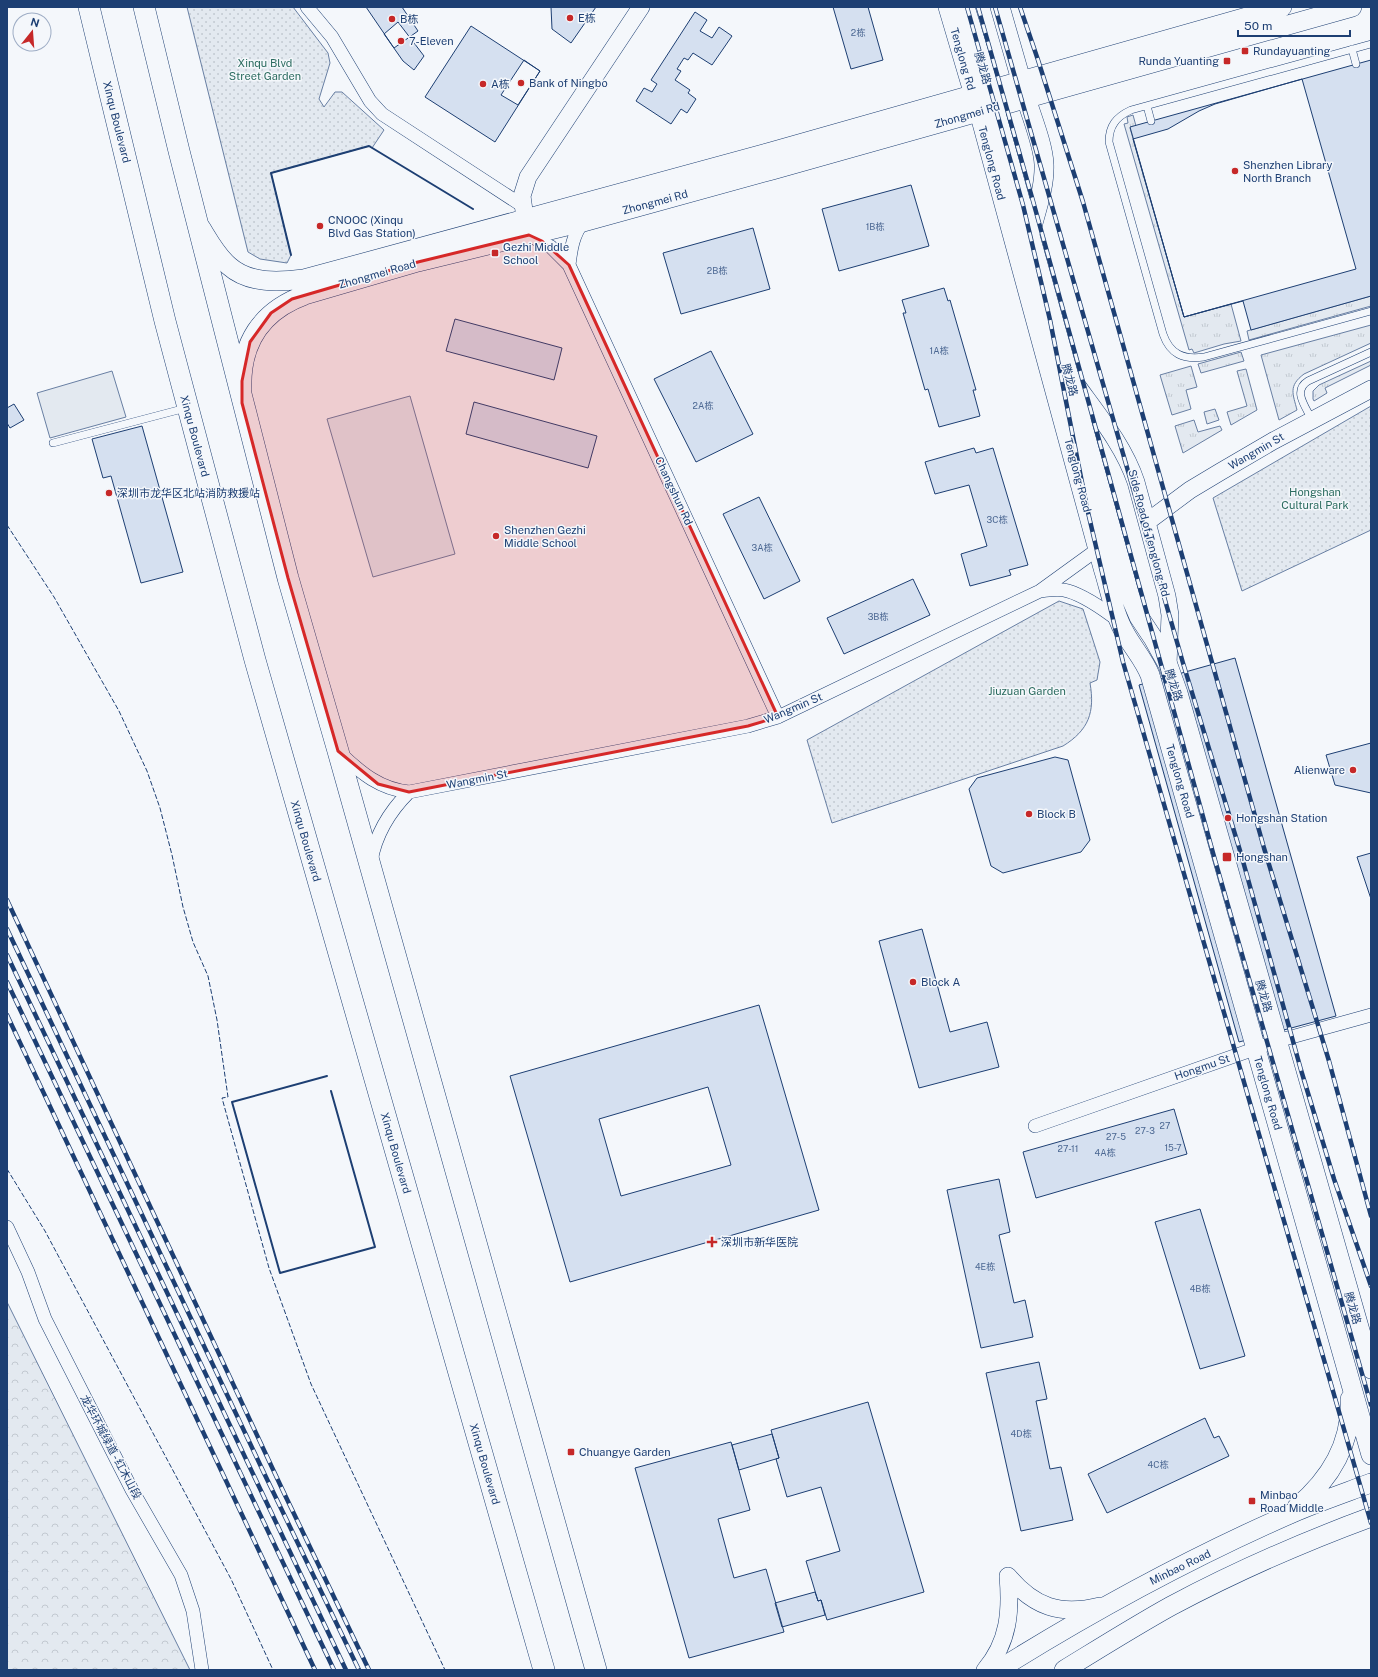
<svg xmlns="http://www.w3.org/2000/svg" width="1378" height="1677" font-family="'Public Sans','Noto Sans SC',sans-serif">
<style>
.grass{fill:url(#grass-tufts);stroke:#687fa3}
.forest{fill:url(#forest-crowns);stroke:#687fa3}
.park{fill:url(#park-dots);stroke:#687fa3}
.pitch{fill:#e3e9f0;stroke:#687fa3}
.building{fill:#d5e0f0;stroke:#1d3f73;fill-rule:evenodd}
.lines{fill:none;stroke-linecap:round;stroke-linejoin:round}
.service-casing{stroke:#1d3f73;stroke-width:8}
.minor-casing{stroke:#1d3f73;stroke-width:14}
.tertiary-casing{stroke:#1d3f73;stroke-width:18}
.secondary-casing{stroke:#1d3f73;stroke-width:20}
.primary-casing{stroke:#1d3f73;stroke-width:22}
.service{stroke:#f4f7fb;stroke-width:7}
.minor{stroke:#f4f7fb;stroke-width:13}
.tertiary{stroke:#f4f7fb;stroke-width:17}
.secondary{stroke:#f4f7fb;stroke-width:19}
.primary{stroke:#f4f7fb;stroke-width:21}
.rail-casing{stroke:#1d3f73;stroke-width:4.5}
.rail{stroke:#f4f7fb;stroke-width:3;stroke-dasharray:9;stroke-linecap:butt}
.fence{stroke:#1d3f73;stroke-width:1;stroke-dasharray:5 2;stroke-linecap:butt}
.wall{stroke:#1d3f73;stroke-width:2}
.marked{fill:#d62828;fill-opacity:0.2;stroke:#d62828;stroke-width:3;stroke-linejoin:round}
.poi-dot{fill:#c62828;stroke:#f4f7fb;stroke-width:1.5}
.labels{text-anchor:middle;stroke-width:3;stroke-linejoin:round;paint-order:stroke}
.number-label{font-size:9px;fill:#4b6792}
.poi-label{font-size:11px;fill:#1d3f73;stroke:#f4f7fb;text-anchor:start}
.street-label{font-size:11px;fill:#1d3f73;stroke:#f4f7fb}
.park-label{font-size:11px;fill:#2c6c60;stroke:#f4f7fb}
</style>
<defs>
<pattern id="grass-tufts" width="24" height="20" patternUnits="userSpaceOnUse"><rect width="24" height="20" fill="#e3e9f0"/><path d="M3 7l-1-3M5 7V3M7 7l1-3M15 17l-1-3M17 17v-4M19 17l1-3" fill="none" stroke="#c2c9d1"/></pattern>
<pattern id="forest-crowns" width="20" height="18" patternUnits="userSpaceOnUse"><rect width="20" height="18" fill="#e3e9f0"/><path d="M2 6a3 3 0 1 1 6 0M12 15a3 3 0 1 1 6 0" fill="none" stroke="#c2c9d1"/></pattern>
<pattern id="park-dots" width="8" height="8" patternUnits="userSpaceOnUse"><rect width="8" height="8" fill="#e3e9f0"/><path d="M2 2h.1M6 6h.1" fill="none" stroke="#c2c9d1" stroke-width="1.8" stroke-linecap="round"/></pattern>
</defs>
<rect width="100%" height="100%" fill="#f4f7fb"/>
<path class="grass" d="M1133 115 1136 126 1130 128 1184 317 1231 304 1241 341 1224 344 1194 353 1192 349 1189 350 1124 124 1128 123 1127 117Z
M1371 296V306L1249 340 1247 331Z
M1371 325V343L1304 374C1288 386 1293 394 1297 410L1279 420 1261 355Z
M1241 352 1244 361 1201 373 1198 364Z
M1371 361V365L1325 388 1327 393 1314 401 1313 399V391L1319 385Z
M1191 366 1197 387 1186 390 1191 409 1172 415 1160 375Z
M1246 369 1257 410 1231 425 1227 412 1247 406 1237 371Z
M1215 409 1219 420 1207 424 1204 412Z
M1194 420 1198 432 1220 426 1222 430 1183 453 1175 426Z"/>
<path class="forest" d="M7 1302 190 1670H7Z"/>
<path class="park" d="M187 7H293L328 53 330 63 319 99 324 107 335 92H342L384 130 372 148 369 146 271 173 291 255 287 263 260 259 248 252Z
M1371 406V530L1242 591 1213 498Z
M1059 601 1083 609 1100 662 1097 680 1090 683C1095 712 1089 730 1063 746L832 823 807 740Z"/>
<path class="pitch" d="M112 371 126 417 50 438 37 393Z
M410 396 455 554 373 577 327 419Z"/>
<path class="building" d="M366 7H402L418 31 394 48Z
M551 7H596L571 43 552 29Z
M833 7H868L883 60 851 69Z
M695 12 707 20 700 31 712 38 719 27 732 36 712 65 693 53 688 60 684 58 677 69 681 71 675 80 690 90 688 93 696 99 687 113 681 109 671 124 636 101 644 88 652 92 657 84 651 80Z
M398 22 424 56 414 70 403 61 384 34Z
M471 26 540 71 495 142 425 97Z
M524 60 540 71 518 105 501 95Z
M1371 60V296L1251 330 1243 301 1184 317 1130 127Z
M1302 79 1356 269 1184 317 1133 139 1168 129 1199 111 1215 104Z
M911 185 929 246 839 271 822 209Z
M753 228 770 289 681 314 663 253Z
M944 288 948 301 950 300 976 390H973L980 416 939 427 928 389 925 390 903 313H906L902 300Z
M455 319 562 348 554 380 446 351Z
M711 351 753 434 696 462 654 379Z
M474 402 597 436 588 468 466 434Z
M14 404 24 420 10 428 7 423V408Z
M142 426 183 572 141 583 111 476 103 478 92 439Z
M974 448 976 453 993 448 1028 565 1009 570 1011 575 970 586 961 554 987 546 969 485 935 494 925 462Z
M759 497 800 581 764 599 723 514Z
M913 579 930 615 844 654 827 618Z
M1235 658 1336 1016 1239 1042 1139 685Z
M1371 743V793L1335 785 1326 755Z
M1055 757 1068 760 1090 840 1081 852 1003 873 991 866 969 789 977 778Z
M1371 853V899L1357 857Z
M922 929 950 1032 987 1022 999 1067 919 1088 879 941Z
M759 1005 819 1210 570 1282 510 1076ZM708 1087 731 1165 621 1196 599 1119Z
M1174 1109 1187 1154 1036 1198 1023 1152Z
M999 1179 1010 1232 999 1235 1014 1303 1025 1300 1033 1337 981 1348 947 1190Z
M1200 1209 1245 1356 1200 1369 1155 1222Z
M1039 1362 1047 1399 1036 1401 1050 1469 1061 1467 1073 1520 1021 1531 986 1373Z
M868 1402 924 1592 827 1620 821 1600 818 1601 806 1561 840 1551 821 1487 787 1497 776 1459 779 1458 771 1430Z
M1205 1418 1214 1438 1219 1436 1229 1456 1107 1513 1088 1474Z
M772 1434 779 1458 739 1470 732 1445Z
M731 1442 750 1510 718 1519 734 1578 766 1569 784 1632 689 1658 635 1468Z
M815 1592 818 1601 821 1600 825 1615 782 1627 775 1603Z"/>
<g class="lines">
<g class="service-casing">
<path id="service" d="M1371 44 1131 110C1116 117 1109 126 1109 142L1163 334C1170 354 1183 360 1204 357L1371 311
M1352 49 1356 64
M1147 106 1151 121
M1312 420C1306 407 1292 391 1308 381L1371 352
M53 443 186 408"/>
</g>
<g class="minor-casing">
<path id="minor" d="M307 7 332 37 370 101 382 114 523 206
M529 235 551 247 569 265 778 717
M569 265C571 248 573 235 583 222
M1040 591C1050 590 1059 588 1068 591 1085 596 1106 611 1119 621
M341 754C361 773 380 789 409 792L748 726 778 717 1040 591 1098 549
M371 861C376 833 389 812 409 792
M1035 1126 1277 1041 1371 1015
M7 1227 28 1272 45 1319 132 1490 181 1575 193 1611 202 1670"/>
</g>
<g class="tertiary-casing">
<path id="tertiary" d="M525 218 522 196 528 177 641 7
M1071 377C1094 410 1123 443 1136 482L1167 596 1170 615 1168 665
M1147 522 1190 490 1220 472 1273 441 1371 389
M1008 1576C1034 1607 1060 1616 1100 1606
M985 1670C1009 1642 1011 1611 1008 1576"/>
</g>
<g class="secondary-casing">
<path id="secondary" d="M948 7 979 112 1103 568C1110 590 1114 615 1126 635 1134 649 1144 660 1150 675L1371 1455
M965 7 981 59 1130 596 1139 617 1153 638 1168 665 1178 693 1371 1369
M1000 7 1021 80
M1026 98C1032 118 1043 144 1044 164 1045 187 1036 211 1030 234
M201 228C209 241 217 256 229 266 249 284 279 282 304 279L771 152 1282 7
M242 390C240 343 261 311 305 295L418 262 583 222 772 170 1352 7
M1297 1507C1330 1479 1352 1444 1350 1399
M998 1670C1094 1610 1194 1556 1297 1511 1321 1501 1347 1492 1371 1483
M1064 1670C1100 1648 1135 1626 1171 1606 1235 1572 1303 1542 1371 1517"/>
</g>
<g class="primary-casing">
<path id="primary" d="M89 7 165 321 255 660 544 1670
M144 7 179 151 288 578 338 751 596 1670"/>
</g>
<use href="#service" class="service"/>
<use href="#minor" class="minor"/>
<use href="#tertiary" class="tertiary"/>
<use href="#secondary" class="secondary"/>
<use href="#primary" class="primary"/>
<g class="rail-casing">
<path id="rail" d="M967 7 1023 205 1050 320 1087 508 1123 662 1371 1523
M978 7 1033 201 1215 860 1371 1405
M995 7 1183 663 1241 854 1301 1070 1334 1179 1371 1286
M1020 7 1038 60 1083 202 1264 848 1329 1061 1371 1216
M7 900 284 1493 369 1670
M7 929 264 1473 359 1670
M7 955 346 1670
M7 982 334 1670
M7 1015 315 1670"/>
</g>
<use href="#rail" class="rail"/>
<path class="fence" d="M7 525 54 597 119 711 147 771 160 808 172 855 183 907 193 942 208 976 217 1020 228 1097 222 1098 269 1268 311 1384 445 1670
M7 1169 45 1231 231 1579 273 1670"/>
<path class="wall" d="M291 255 271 173 369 146 473 209
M327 1076 232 1102 280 1273 375 1247 331 1091"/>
</g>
<path class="marked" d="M529 235 542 241 569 265 778 717 748 726 409 792 378 784 338 751 288 578 242 403V381L250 342 271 313 292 299 418 262Z"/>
<g class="poi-dot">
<circle cx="570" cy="18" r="4"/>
<circle cx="392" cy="19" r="4"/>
<circle cx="401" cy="41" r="4"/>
<rect x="1241" y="47" width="8" height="8" rx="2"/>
<rect x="1223" y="57" width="8" height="8" rx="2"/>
<circle cx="521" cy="83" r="4"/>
<circle cx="483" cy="84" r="4"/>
<circle cx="1235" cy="171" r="4"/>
<circle cx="320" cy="226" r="4"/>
<rect x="491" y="249" width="8" height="8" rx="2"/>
<circle cx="109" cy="493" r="4"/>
<circle cx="496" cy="536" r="4"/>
<circle cx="1353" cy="770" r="4"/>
<circle cx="1029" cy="814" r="4"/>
<circle cx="1228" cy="818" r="4"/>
<rect x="1222" y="852" width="10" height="10" rx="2"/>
<circle cx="913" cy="982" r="4"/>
<path d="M710 1236h4v4h4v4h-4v4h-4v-4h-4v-4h4z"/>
<rect x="567" y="1448" width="8" height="8" rx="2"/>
<rect x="1248" y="1497" width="8" height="8" rx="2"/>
</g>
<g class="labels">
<g class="number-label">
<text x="858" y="36">2栋</text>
<text x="875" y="230">1B栋</text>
<text x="717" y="274">2B栋</text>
<text x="939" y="354">1A栋</text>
<text x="703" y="409">2A栋</text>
<text x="997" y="523">3C栋</text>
<text x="762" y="551">3A栋</text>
<text x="878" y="620">3B栋</text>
<text x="1165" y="1129">27</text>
<text x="1145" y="1134">27-3</text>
<text x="1116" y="1140">27-5</text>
<text x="1173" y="1151">15-7</text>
<text x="1068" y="1152">27-11</text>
<text x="1105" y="1156">4A栋</text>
<text x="985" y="1270">4E栋</text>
<text x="1200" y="1292">4B栋</text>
<text x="1021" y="1437">4D栋</text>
<text x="1158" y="1468">4C栋</text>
</g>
<g class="poi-label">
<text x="578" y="22">E栋</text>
<text x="400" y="23">B栋</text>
<text x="409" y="45">7-Eleven</text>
<text x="1253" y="55">Rundayuanting</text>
<text x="1219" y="65" text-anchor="end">Runda Yuanting</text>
<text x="529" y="87">Bank of Ningbo</text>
<text x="491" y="88">A栋</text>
<text x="1243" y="169">Shenzhen Library<tspan x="1243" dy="13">North Branch</tspan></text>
<text x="328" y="224">CNOOC (Xinqu<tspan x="328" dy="13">Blvd Gas Station)</tspan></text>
<text x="503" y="251">Gezhi Middle<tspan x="503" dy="13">School</tspan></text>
<text x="117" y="497">深圳市龙华区北站消防救援站</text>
<text x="504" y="534">Shenzhen Gezhi<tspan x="504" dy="13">Middle School</tspan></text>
<text x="1345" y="774" text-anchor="end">Alienware</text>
<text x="1037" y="818">Block B</text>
<text x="1236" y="822">Hongshan Station</text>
<text x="1236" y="861">Hongshan</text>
<text x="921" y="986">Block A</text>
<text x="721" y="1246">深圳市新华医院</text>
<text x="579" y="1456">Chuangye Garden</text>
<text x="1260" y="1499">Minbao<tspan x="1260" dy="13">Road Middle</tspan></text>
</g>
<g class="street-label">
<text transform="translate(963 59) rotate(74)" y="4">Tenglong Rd</text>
<text transform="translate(983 68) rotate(74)" y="4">腾龙路</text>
<text transform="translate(967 115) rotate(-16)" y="4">Zhongmei Rd</text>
<text transform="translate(117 122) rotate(76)" y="4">Xinqu Boulevard</text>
<text transform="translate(992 163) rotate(75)" y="4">Tenglong Road</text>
<text transform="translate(655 202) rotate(-15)" y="4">Zhongmei Rd</text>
<text transform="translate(377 274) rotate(-16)" y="4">Zhongmei Road</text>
<text transform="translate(1070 380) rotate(75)" y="4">腾龙路</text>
<text transform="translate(195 436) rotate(75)" y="4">Xinqu Boulevard</text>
<text transform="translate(1256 451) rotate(-30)" y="4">Wangmin St</text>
<text transform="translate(1078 475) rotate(75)" y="4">Tenglong Road</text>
<text transform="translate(674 491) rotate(65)" y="4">Changshun Rd</text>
<text transform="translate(1149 533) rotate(75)" y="4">Side Road of Tenglong Rd</text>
<text transform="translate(1174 685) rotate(72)" y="4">腾龙路</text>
<text transform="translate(793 708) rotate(-23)" y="4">Wangmin St</text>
<text transform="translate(477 779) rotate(-11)" y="4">Wangmin St</text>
<text transform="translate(1180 781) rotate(74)" y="4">Tenglong Road</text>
<text transform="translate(306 841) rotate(74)" y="4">Xinqu Boulevard</text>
<text transform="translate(1264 996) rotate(74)" y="4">腾龙路</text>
<text transform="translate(1202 1067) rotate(-19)" y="4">Hongmu St</text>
<text transform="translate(1268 1093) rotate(74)" y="4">Tenglong Road</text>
<text transform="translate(396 1153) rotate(74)" y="4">Xinqu Boulevard</text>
<text transform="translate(1353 1308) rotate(74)" y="4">腾龙路</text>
<text transform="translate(111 1447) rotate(62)" y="4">龙华环城绿道 - 红木山段</text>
<text transform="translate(485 1464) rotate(74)" y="4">Xinqu Boulevard</text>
<text transform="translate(1180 1567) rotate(-26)" y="4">Minbao Road</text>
</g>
<g class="park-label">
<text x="265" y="67">Xinqu Blvd<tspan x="265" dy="13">Street Garden</tspan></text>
<text x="1315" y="496">Hongshan<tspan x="1315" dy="13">Cultural Park</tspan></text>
<text x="1027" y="695">Jiuzuan Garden</text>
</g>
</g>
<rect width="1378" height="1677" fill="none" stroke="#1d3f73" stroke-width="16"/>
<g transform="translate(32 32) rotate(17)"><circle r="19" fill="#f4f7fb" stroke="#9eadc5"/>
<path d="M0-3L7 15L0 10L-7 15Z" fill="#c62828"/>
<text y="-6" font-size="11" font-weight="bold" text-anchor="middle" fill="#1d3f73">N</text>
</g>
<path d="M1238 30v6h112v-6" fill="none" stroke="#1d3f73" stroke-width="2"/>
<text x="1244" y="30" font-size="12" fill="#1d3f73" stroke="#f4f7fb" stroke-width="3" paint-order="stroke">50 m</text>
</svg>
